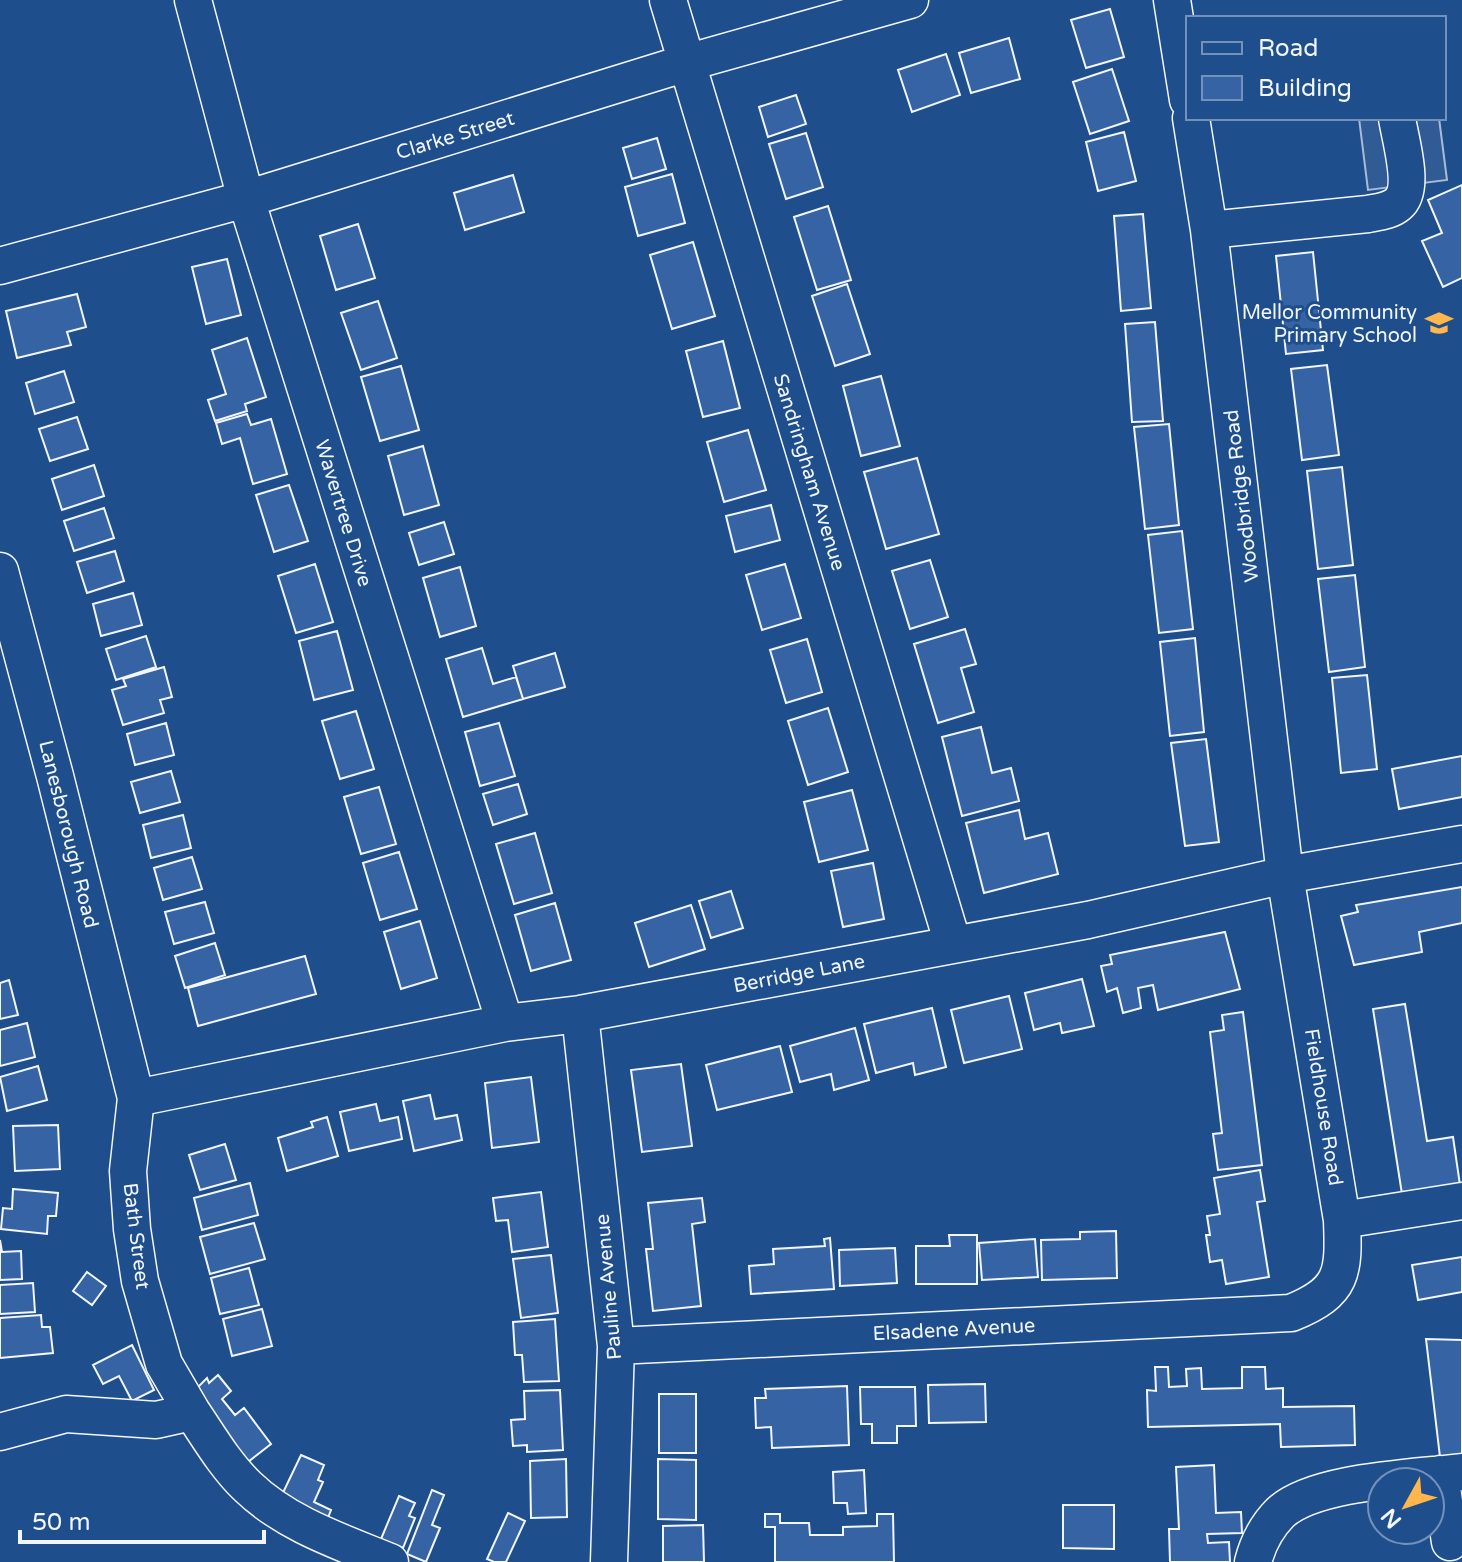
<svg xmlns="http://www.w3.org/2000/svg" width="1462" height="1562" font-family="'Varela Round',sans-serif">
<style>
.parking{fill:#305b95;stroke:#a8bbd7;stroke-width:2}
.building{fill:#3563a3;stroke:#f2f6ff;stroke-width:2}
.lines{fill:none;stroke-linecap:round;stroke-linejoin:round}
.minor-casing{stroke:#f2f6ff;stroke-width:39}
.minor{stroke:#1f4e8c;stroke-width:36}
.labels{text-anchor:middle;stroke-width:6;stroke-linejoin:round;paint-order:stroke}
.street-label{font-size:20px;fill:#f2f6ff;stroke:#1f4e8c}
.poi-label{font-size:20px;fill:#f2f6ff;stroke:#1f4e8c;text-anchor:end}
</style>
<rect width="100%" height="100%" fill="#1f4e8c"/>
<path class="parking" d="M1359 118H1439L1447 180 1368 190Z"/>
<path class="building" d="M1110 9 1124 57 1086 68 1071 20Z
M1009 38 1020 79 971 93 959 53Z
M946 54 960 95 912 112 898 70Z
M1112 69 1129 121 1090 134 1073 82Z
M796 95 806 124 768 137 759 107Z
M1124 132 1136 181 1098 191 1086 142Z
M806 133 823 187 786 199 769 144Z
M657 138 666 169 632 179 623 148Z
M672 174 685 223 638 236 625 187Z
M513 175 524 212 465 230 454 193Z
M1462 185V278L1443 287 1422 241 1442 233 1428 200Z
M828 206 851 280 817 290 794 217Z
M1143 214 1151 308 1121 311 1114 216Z
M358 224 375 278 336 290 320 236Z
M693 242 715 316 672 329 650 255Z
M1313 252 1323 350 1286 354 1276 256Z
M227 259 241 315 206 324 192 267Z
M847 284 870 354 835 366 812 296Z
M77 294 86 327 67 332 71 345 17 358 6 311Z
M378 301 397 358 361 370 341 313Z
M1155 322 1163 421 1132 422 1125 324Z
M247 338 266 397 245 404 247 411 215 421 208 400 226 394 212 350Z
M723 341 740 408 703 417 686 351Z
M1327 365 1339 455 1302 460 1291 369Z
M401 366 419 430 380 441 361 377Z
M64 371 74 402 35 414 26 383Z
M881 376 900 446 861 456 843 386Z
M247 414 251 425 271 419 287 474 253 484 240 438 222 444 216 423Z
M77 417 88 449 50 461 39 429Z
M1169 424 1179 525 1145 529 1134 427Z
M748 430 766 490 724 502 707 442Z
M423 446 439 505 404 515 388 456Z
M917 458 939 534 886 549 864 472Z
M94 465 104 496 62 510 52 479Z
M1342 467 1353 565 1318 569 1307 471Z
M289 485 308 541 274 552 256 495Z
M771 505 780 540 735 552 726 516Z
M104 508 114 538 74 551 64 521Z
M444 522 454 554 419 565 409 533Z
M1182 531 1193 629 1159 633 1148 535Z
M115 551 124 581 87 593 77 562Z
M930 560 948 617 910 629 892 571Z
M315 564 333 622 296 633 278 576Z
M785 564 801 618 762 630 746 575Z
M460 567 476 626 440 637 423 578Z
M1355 575 1365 667 1329 672 1318 579Z
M133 593 142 625 101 636 93 604Z
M965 629 976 664 961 668 974 712 938 723 914 644Z
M337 631 353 690 314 700 299 641Z
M146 636 156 667 116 680 106 649Z
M1195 638 1204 732 1170 736 1160 642Z
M807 639 822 692 786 703 770 650Z
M482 648 493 684 516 677 523 699 463 717 446 659Z
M555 653 565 687 523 699 513 666Z
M164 667 172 697 160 700 164 713 123 725 112 690 126 686 123 679Z
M1367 675 1377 769 1341 773 1332 678Z
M828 708 848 772 808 785 788 721Z
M356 711 374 769 340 779 322 721Z
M166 723 174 755 135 765 127 734Z
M499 723 515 776 480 786 465 732Z
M981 727 992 773 1011 768 1019 801 962 816 942 737Z
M1206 739 1219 842 1185 846 1171 743Z
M1462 756V797L1399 809 1392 769Z
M171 771 180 802 140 813 131 782Z
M518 784 527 814 493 825 483 794Z
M379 787 396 844 361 854 344 797Z
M852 790 868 850 819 862 804 802Z
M1019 810 1025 839 1048 833 1058 874 984 893 966 823Z
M183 815 191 848 151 858 143 825Z
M535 833 552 893 514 904 496 844Z
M399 852 417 909 380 920 363 863Z
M192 857 202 889 163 900 154 868Z
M873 863 884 919 843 927 831 871Z
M1462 887V923L1419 932 1422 952 1354 965 1341 916 1358 912 1356 905Z
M731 891 743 928 711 938 699 901Z
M205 902 214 933 174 944 165 912Z
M555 903 571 960 531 971 515 915Z
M691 905 705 949 649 967 635 923Z
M420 921 437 978 401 989 384 932Z
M1225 932 1240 989 1158 1010 1153 985 1138 988 1141 1008 1123 1013 1117 988 1107 992 1101 966 1112 964 1110 955Z
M215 943 225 975 185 988 175 956Z
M305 956 316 994 198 1026 188 988Z
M1082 979 1094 1026 1062 1033 1060 1023 1034 1030 1025 993Z
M9 980 18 1015 0 1019V983Z
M1009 996 1022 1049 964 1063 951 1010Z
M1405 1004 1427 1141 1453 1137 1460 1185 1402 1194 1373 1009Z
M932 1008 946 1067 915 1075 913 1063 876 1073 864 1024Z
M1243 1012 1262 1165 1218 1170 1213 1134 1222 1133 1210 1032 1224 1030 1222 1015Z
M27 1023 35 1057 0 1066V1030Z
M855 1028 869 1080 834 1090 831 1074 800 1082 790 1046Z
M780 1046 792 1092 717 1110 706 1065Z
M681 1064 692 1146 642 1152 631 1070Z
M38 1066 47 1100 7 1111 0 1077Z
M531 1077 539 1142 492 1148 485 1083Z
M430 1095 435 1119 457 1115 462 1140 414 1151 403 1101Z
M376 1104 380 1121 398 1117 402 1139 349 1151 340 1112Z
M327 1117 338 1156 287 1171 278 1138 313 1127 311 1122Z
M58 1125 60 1169 15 1171 13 1126Z
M225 1144 236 1180 200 1190 189 1155Z
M1260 1170 1265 1201 1257 1202 1269 1277 1226 1284 1222 1260 1210 1262 1206 1235H1210L1207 1216 1220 1214 1214 1178Z
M250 1183 258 1215 202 1230 194 1198Z
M13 1189 58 1193 56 1216H48L47 1234 1 1229 3 1208 12 1209Z
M541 1192 548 1247 512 1252 508 1220 496 1221 493 1198Z
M702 1198 705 1222 692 1224 701 1306 653 1311 646 1249H653L648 1203Z
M254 1223 265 1259 210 1274 200 1237Z
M1116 1231 1117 1278 1042 1280 1041 1240 1080 1239V1232Z
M949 1235H977V1284H916V1246H950Z
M830 1238 834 1289 751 1294 749 1266 774 1264 773 1249 825 1246 824 1239Z
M1035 1239 1038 1277 982 1280 979 1243Z
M0 1240 2 1252 21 1251 22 1279 0 1280Z
M895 1248 897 1283 840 1286 839 1250Z
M551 1255 558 1313 521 1318 513 1259Z
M1462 1257V1292L1418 1300 1412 1265Z
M249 1268 259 1305 220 1314 211 1278Z
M87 1272 106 1286 92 1305 73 1291Z
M33 1283 35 1312 0 1314V1285Z
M262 1309 272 1346 232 1356 223 1319Z
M41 1315 42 1327H50L53 1353 0 1358V1318Z
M555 1319 559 1381 524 1382 522 1355H515L513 1322Z
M1426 1339 1462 1340V1455L1440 1457Z
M132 1345 154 1390 132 1401 119 1376 103 1384 93 1365Z
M1155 1367H1168L1169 1387 1187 1386 1186 1369 1201 1368 1202 1389 1242 1388V1367H1265L1266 1389 1283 1388V1407L1354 1406 1355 1445 1281 1447 1280 1424 1148 1427 1147 1390 1156 1391Z
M218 1375 231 1391 222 1399 235 1415 244 1408 271 1444 244 1465 190 1395 207 1378 209 1383Z
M985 1384 986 1422 929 1423 928 1385Z
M847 1386 849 1445 772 1448 771 1427 756 1428 755 1398H766L765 1389Z
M860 1387H915L916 1426H897V1443H872V1424H861Z
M560 1390 563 1450 527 1452V1445L513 1446 511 1420 525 1419 524 1391Z
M659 1394H696V1453H659Z
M301 1455 324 1465 318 1480 323 1482 314 1502 331 1510 327 1520 279 1501Z
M566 1459 567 1517 531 1518 530 1461Z
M658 1459 696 1460V1520L658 1519Z
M1214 1465 1216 1513 1241 1512 1242 1533 1207 1534 1208 1543 1229 1542 1230 1562H1170L1169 1529H1179L1176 1467Z
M864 1470 866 1513 848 1514 847 1503H834L833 1472Z
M432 1490 444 1495 432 1525 440 1528 426 1562 407 1554Z
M399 1496 415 1503 409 1516 415 1518 403 1548 381 1539Z
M1063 1505H1114V1549L1063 1548Z
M508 1513 525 1521 506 1562H494L487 1559Z
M765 1514H780V1523H809L810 1535H843V1527L877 1526V1514H893L894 1562H775V1527H765Z
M703 1525 704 1562H663V1526Z"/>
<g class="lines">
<g class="minor-casing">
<path id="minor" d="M193 0 246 199 505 1023
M668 0 953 944
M1172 0 1188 100
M1209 230 1368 214C1378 212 1390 211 1398 204 1416 189 1400 139 1397 118
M0 266 246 199 686 63 910 0
M0 571 55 776 136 1098 128 1171 132 1229 140 1281 164 1364 192 1412
M580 1014 616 1346 609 1562
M136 1098 505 1023 580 1014 1088 920 1285 875 1462 844
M1342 1220 1462 1201
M616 1346 1291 1313C1344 1292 1344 1272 1342 1220L1285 875 1209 230 1191 118
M0 1432 66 1414 156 1420 192 1412C209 1437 225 1465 247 1486 286 1524 341 1542 390 1562
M1440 1474 1450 1542
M1253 1562C1258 1543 1266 1527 1280 1513 1314 1481 1415 1478 1462 1472"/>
</g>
<use href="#minor" class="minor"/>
</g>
<defs>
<g id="school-bare" transform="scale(2.16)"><path d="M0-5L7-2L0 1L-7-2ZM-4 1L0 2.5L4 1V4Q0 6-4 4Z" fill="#ffb74d" stroke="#1f4e8c" stroke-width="2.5" paint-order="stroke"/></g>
</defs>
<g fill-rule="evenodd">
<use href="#school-bare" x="1439" y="323"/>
</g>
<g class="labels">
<g class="street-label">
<text transform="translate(455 135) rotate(-17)" y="7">Clarke Street</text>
<text transform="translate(810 472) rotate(73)" y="7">Sandringham Avenue</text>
<text transform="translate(1241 496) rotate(-97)" y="7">Woodbridge Road</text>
<text transform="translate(344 513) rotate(73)" y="7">Wavertree Drive</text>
<text transform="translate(69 834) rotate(76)" y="7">Lanesborough Road</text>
<text transform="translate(799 973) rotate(-11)" y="7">Berridge Lane</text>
<text transform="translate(1324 1107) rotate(81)" y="7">Fieldhouse Road</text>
<text transform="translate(137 1236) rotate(83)" y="7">Bath Street</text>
<text transform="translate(608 1287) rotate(-95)" y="7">Pauline Avenue</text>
<text transform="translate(954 1329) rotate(-3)" y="7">Elsadene Avenue</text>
</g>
<g class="poi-label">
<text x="1417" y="319">Mellor Community<tspan x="1417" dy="23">Primary School</tspan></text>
</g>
</g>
<rect x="1186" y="16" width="260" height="104" fill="#1f4e8c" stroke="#7391ba" stroke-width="2"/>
<rect x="1202" y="42" width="40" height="12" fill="#1f4e8c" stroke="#7391ba" stroke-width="2"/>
<text x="1258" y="56" font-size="24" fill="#f2f6ff">Road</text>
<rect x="1202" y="76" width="40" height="24" fill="#3563a3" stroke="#7391ba" stroke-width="2"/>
<text x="1258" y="96" font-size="24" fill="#f2f6ff">Building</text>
<g transform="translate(1406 1506) rotate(230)"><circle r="38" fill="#1f4e8c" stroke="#7391ba" stroke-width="2"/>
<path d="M0-6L14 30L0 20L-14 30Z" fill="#ffb74d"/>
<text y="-12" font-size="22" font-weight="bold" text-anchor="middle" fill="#f2f6ff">N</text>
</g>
<path d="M20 1530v12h244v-12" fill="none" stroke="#f2f6ff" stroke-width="4"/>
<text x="32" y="1530" font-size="24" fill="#f2f6ff" stroke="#1f4e8c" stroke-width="6" paint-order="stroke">50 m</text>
</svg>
